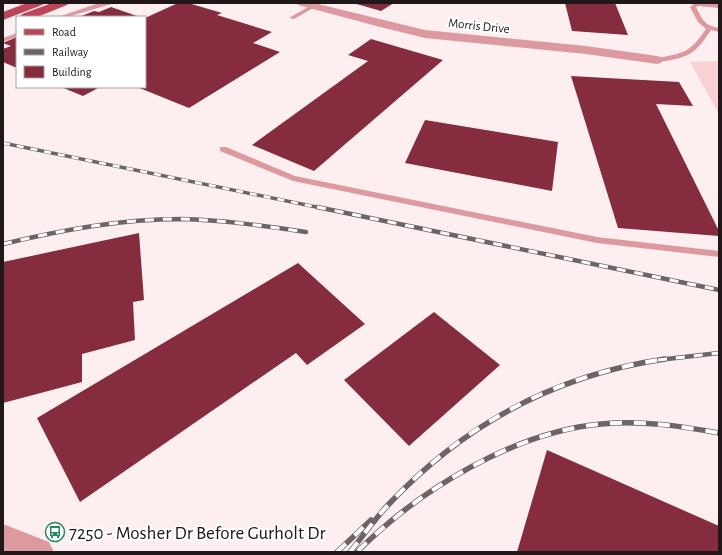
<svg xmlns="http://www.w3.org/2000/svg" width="722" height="555" font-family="'Alegreya Sans',sans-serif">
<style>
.green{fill:#f9d0d4}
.building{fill:#852d3e}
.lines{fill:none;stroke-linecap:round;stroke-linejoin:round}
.service{fill:#dc99a0;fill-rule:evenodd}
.minor{fill:#dc99a0;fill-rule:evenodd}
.primary{fill:#bc455b;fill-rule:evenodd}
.rail-far2-casing{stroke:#6e6465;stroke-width:3.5}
.rail-far1-casing{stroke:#6e6465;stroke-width:4.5}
.rail-casing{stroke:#6e6465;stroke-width:5.5}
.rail-far2{stroke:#fff;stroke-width:2.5;stroke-dasharray:7;stroke-linecap:butt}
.rail-far1{stroke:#fff;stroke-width:3;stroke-dasharray:9;stroke-linecap:butt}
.rail{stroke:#fff;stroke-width:4;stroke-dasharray:12;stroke-linecap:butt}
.labels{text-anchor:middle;stroke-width:4;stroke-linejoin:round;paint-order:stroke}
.far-street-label{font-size:13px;fill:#1f1718;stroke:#fff}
.near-poi-label{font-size:19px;fill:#1f1718;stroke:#fff;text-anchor:start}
</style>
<rect width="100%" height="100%" fill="#fdeff0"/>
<path class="green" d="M719 61V114L690 62Z"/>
<path class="building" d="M178 3H188L222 13 217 15 272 32 253 43 280 52 189 108 137 87H145V18Z
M353 3H394L381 11Z
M565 3H615L628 35 572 31Z
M111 7 140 17H79L94 11 99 12Z
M17 37V68L3 62V49L11 46 3 43Z
M371 39 443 60 314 171 252 145 368 61 348 55Z
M571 76 679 82 693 106 656 104 719 231V236L618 228Z
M61 87H100L83 96Z
M425 120 558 142 552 191 405 163Z
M139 233 144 300 133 302 135 340 82 354V382L3 403V262Z
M298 263 365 324 307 365 296 353 80 502 37 418Z
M434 312 500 365 409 446 344 380Z
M547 450 719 526V552H517Z"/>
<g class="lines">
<path class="service" d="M17 3H24L21 5Z
M99 3H115L67 17H58Z
M315 3H322L294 19 289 18Z
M695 3 719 4V8L698 6 696 7C702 19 705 26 719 28V32L711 30C699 48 693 56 671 60 666 61 660 62 655 61V59C684 52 688 55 706 29L698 22 690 7Z
M17 33V37L3 42V38Z
M220 147H226L295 176 597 237 719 251V257L597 243 293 181 220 151Z"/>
<path class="minor" d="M297 3H314L425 30 586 46 657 56 661 57 663 60 661 63 657 64 586 54 425 38 380 27 298 5Z
M3 524 49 542 54 552H3Z"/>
<path class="primary" d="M27 3H44L42 5 3 20V12Z
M52 3H69L67 5 37 17H20L22 14Z"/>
<g class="rail-far2-casing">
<path id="rail-far2" d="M3 143 321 208"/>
</g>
<g class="rail-far1-casing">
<path id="rail-far1" d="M317 207 719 290
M3 244C62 230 121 219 181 219 223 220 265 226 306 232
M658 360 719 353"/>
</g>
<g class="rail-casing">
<path id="rail" d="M358 551C419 490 514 432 601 424 641 420 680 426 719 433
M337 552 371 520
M350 552C363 536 374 520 388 505 464 424 555 375 665 359"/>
</g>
<use href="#rail-far2" class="rail-far2"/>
<use href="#rail-far1" class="rail-far1"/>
<use href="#rail" class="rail"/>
</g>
<defs>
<g id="bus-ring" transform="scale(1)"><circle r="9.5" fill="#fff" stroke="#258760" stroke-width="1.5"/><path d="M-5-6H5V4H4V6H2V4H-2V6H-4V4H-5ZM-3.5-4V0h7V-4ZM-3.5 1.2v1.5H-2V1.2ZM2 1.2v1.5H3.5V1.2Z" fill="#258760"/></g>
</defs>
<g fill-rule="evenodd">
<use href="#bus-ring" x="55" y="532"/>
</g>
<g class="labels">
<g class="far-street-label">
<text transform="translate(479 25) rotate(6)" y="5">Morris Drive</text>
</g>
<g class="near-poi-label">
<text x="69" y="539">7250 - Mosher Dr Before Gurholt Dr</text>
</g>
</g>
<rect width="722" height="555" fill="none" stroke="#1f1718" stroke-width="8"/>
<rect x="16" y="16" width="130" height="72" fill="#ffffff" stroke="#a5a2a3"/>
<rect x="24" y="29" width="20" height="6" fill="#bc455b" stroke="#a5a2a3"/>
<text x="52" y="36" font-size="12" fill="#1f1718">Road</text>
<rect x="24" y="49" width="20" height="6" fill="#6e6465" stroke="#a5a2a3"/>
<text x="52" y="56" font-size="12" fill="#1f1718">Railway</text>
<rect x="24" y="66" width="20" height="12" fill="#852d3e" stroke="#a5a2a3"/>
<text x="52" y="76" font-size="12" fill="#1f1718">Building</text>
</svg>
